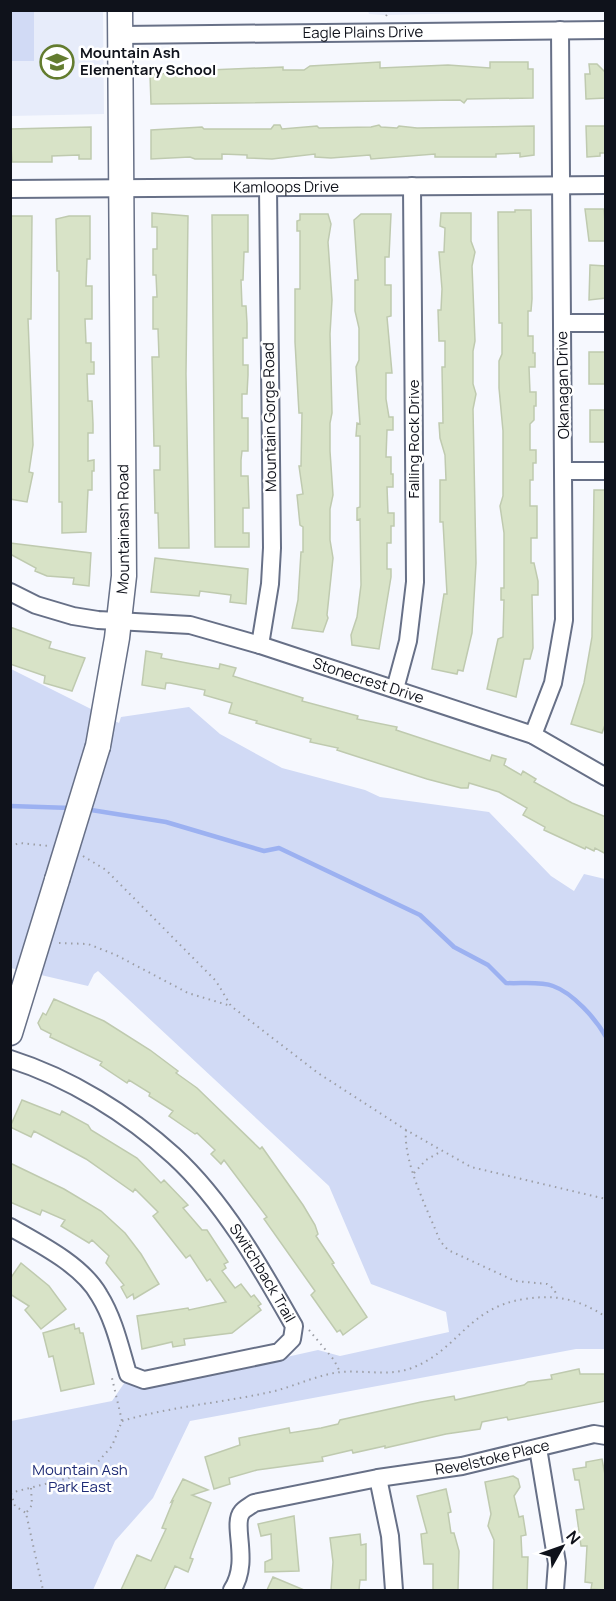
<svg xmlns="http://www.w3.org/2000/svg" width="616" height="1601" font-family="Manrope,sans-serif">
<style>
.built{fill:#e7ecfa}
.green{fill:#d1daf5}
.lines{fill:none;stroke-linecap:round;stroke-linejoin:round}
.stream{stroke:#9cb1f1;stroke-width:4.5}
.building{fill:#d8e3c7;stroke:#bfcaaf;stroke-width:1.5}
.street-casing{stroke:#677087;stroke-width:20}
.secondary-casing{stroke:#677087;stroke-width:27}
.path{stroke:#9c9ea5;stroke-width:2;stroke-dasharray:1.5 4.5;stroke-linecap:butt}
.street{stroke:#fff;stroke-width:16}
.secondary{stroke:#fff;stroke-width:24}
.secondary-bridge-casing{stroke:#677087;stroke-width:27;stroke-linecap:butt}
.secondary-bridge{stroke:#fff;stroke-width:24}
.labels{text-anchor:middle;stroke-width:5;stroke-linejoin:round;paint-order:stroke}
.street-label{font-size:15px;fill:#0f121b;stroke:#fff}
.poi-label{font-size:15px;font-weight:bold;fill:#0f121b;stroke:#fff;text-anchor:start}
.park-label{font-size:15px;fill:#1f2c76;stroke:#fff}
</style>
<rect width="100%" height="100%" fill="#f6f8fe"/>
<path class="built" d="M605 10 383 15 369 14 368 11Z
M10 11H103L104 114 11 116Z"/>
<path class="green" d="M11 10 34 11V61H11Z
M11 669 119 723 121 717 189 707 220 734 282 768 365 790 380 797 489 812 551 876 574 891 584 874 605 879V1349H576L190 1421 153 1498 115 1541 93 1590H11V1421L112 1401 125 1382 179 1381 318 1350 340 1356 449 1332 446 1312 371 1284 329 1186 98 971 94 974 88 986 11 968Z"/>
<g class="lines">
<path class="stream" d="M10 806 71 808
M85 809 166 822 264 851 279 848 420 915 454 947 488 965 506 983C519 984 540 981 553 986 573 993 596 1019 606 1037"/>
</g>
<path class="building" d="M380 62V68L448 65 490 68V62H528V69H533V98L467 99 464 103 460 100 151 104 150 74 186 73V68L209 67V70L283 67V70H304L310 66Z
M589 64H597L606 73V98L586 99 585 74H590Z
M274 125H280L282 129 317 126 319 128 371 127 379 125 381 127 397 128 399 126 417 128 534 126V155L520 157V153L496 154V157H435V154L371 159 370 155 331 158 315 157V154L272 159 247 158V155L222 154V159H195L190 157 151 159V130L202 127 204 129H271Z
M586 126H606V153H600V156L587 157Z
M91 127V159H79V155L52 156V162H12L10 129Z
M585 209H604L606 241H589Z
M515 210H531L532 299 531 311H528V336H533V353H535V367H529L530 392H536V406H534V420L530 424V450H536V463H533V480H530V506H537V538H531V563H534L538 581V595H532L533 648 530 659H524L516 697 487 689 498 639 503 637 504 600H501V588H504V533L500 506 503 496V431L499 388V361L502 354V323H499L498 212H515Z
M152 213 188 216 186 374 189 548H159L158 513H155L154 470H160V446H154L152 357H159L158 329H153V297H157L156 275H153V249H157V227H152Z
M441 213H471V241L475 252 472 266 475 341 473 351V384L476 394 473 409 476 563 472 633 463 671 458 670 457 674 432 669 444 594H447L443 522H440V480H446L445 455 440 438 439 423H443L442 367H445V341H439L438 310H441L442 289 439 252H444L445 228 440 226Z
M300 214H328L331 224 328 242 332 300 330 334 332 413 330 423V451L333 495 330 509V540L333 558 327 615 328 618 323 632 292 628 298 600 301 552H303V527L300 525 297 495 303 494 299 466H301L302 413H299L295 342V289H300V231H297V221L300 220Z
M361 214H391L389 257H385V285H391V316L387 317 392 373H386V399L389 417H393V430H387L386 457H391V474H393V487H387L388 513H394V526H391V543H387V569H391V577L379 649 352 645 351 635 357 617 361 585 360 519 357 520V508L360 507V436H356L357 423 360 424 356 367 359 360V328L355 311V280H358L354 220Z
M212 215H248V252H244L243 280H241L242 306H246L247 323V338H243V365H248V375L247 394H242V418H248V451H242L241 460V476H248L249 508H243V533H249V547H215Z
M10 216H32L31 319H28L33 445 29 472 33 473 27 502 10 499Z
M69 216H90V259H87L86 286H92V319H85L86 343H91V362H94V374H87L88 401H92L93 424V433H88V461L94 460V471H92V490H88L86 532 62 533V502H59V271H57L56 219Z
M590 265 606 266V298L589 300Z
M589 352H606V384H589Z
M590 410H606V442H590Z
M594 490H606V722L602 733 571 724 584 683 592 637Z
M10 543 91 553 89 586 73 584 74 578 47 576 35 571 36 568 10 554Z
M155 558 248 569 246 604 230 602 231 595 200 591 199 596 151 592Z
M10 627 51 642 49 648 85 658 72 691 44 683 45 676 10 664Z
M146 651 162 654 161 658 187 663 219 669 220 664 236 668 233 676 303 698 302 701 358 716 357 719 397 727 396 730 490 761 492 755 506 759 504 765 521 775 523 771 536 779 534 782 572 803 606 817V854L595 848 594 851 586 847 585 849 544 830 545 827 523 815 527 808 499 792 469 783 468 788H461L427 779 346 753 337 750 338 748 310 742 311 739 256 723 257 721 229 713 232 703 204 695 205 690 170 683H166L165 689 142 685Z
M54 999 104 1021 150 1050 178 1071 176 1073 197 1088 260 1149 262 1147 303 1205 315 1225 318 1234 316 1236 334 1263 332 1264 367 1317 343 1335 340 1330 337 1332 311 1295 315 1291 264 1219 267 1217 224 1160 221 1164 211 1154 215 1150 197 1133 195 1134 169 1116 173 1111 149 1096 150 1093 129 1080 127 1083 100 1065 102 1062 50 1037 51 1034 41 1029 38 1023 43 1013 46 1015Z
M22 1100 60 1115 62 1111 88 1125 91 1130 137 1158 161 1183 164 1180 188 1205 183 1208 202 1230H207L228 1262 224 1264 226 1268 222 1271 235 1288 241 1284 251 1297 254 1295 261 1304 258 1306 261 1310 232 1333 184 1339 185 1345 173 1347 172 1342 142 1349 137 1316 188 1308 189 1310 226 1302 210 1279 207 1281 190 1255 186 1258 153 1216 158 1212 135 1189 133 1192 86 1159 34 1131 31 1137 10 1127Z
M10 1163 64 1189 101 1211 125 1233 141 1254 159 1284 134 1299 133 1294 127 1298 121 1287 124 1285 106 1263 109 1256 92 1240 89 1243 61 1226 65 1220 42 1210 40 1215 10 1202Z
M21 1263 49 1286 66 1309 41 1329 25 1310 29 1306 10 1294V1279Z
M74 1324 75 1329 79 1328 80 1333H83L94 1384 61 1391 53 1356 49 1357 43 1333Z
M579 1369 580 1374H606V1401L508 1420 507 1417 482 1422 480 1429 446 1434 385 1448V1446L353 1453 352 1450 322 1457 323 1461 257 1470 229 1478 230 1484 214 1489 205 1457 240 1445 239 1438 289 1428 290 1433 321 1428 338 1424 340 1420 421 1402 454 1396 455 1400 524 1385 528 1382 552 1379 551 1375Z
M602 1459 606 1480V1590L591 1589 592 1583 585 1582 587 1546H581L576 1510 584 1509 579 1480H575L573 1469 586 1467V1462Z
M513 1476 518 1479 520 1487 514 1496 519 1517 523 1516 526 1535 521 1536 522 1557H528L527 1590H493L494 1540 488 1526 491 1514 485 1482Z
M183 1479 208 1490 192 1495 211 1503 192 1552 190 1558 193 1559 188 1572 175 1566 164 1590H121L137 1555 151 1561 166 1529 162 1528 173 1501 171 1502Z
M446 1489 451 1512 448 1513 451 1533H454L459 1551 458 1590H433V1564H424L421 1534 427 1533 417 1496Z
M294 1516 299 1571 265 1572V1562L272 1559 271 1534 261 1536 258 1524Z
M360 1534 361 1545 366 1544V1580H360L359 1590H331L333 1562 330 1538Z
M273 1577 304 1590H267Z"/>
<g class="lines">
<g class="street-casing">
<g id="street">
<path id="s1" d="M121 35 606 30"/>
<path id="s2" d="M10 189 606 185"/>
<path d="M562 323H606"/>
<path d="M564 471H606"/>
<path id="s3" d="M10 592 36 605 73 616 98 620 190 625 260 645 533 735 606 777"/>
<path d="M260 645 270 584 272 548 268 188"/>
<path d="M395 689 408 641 415 582 412 186"/>
<path d="M533 735 553 683 564 620 560 30"/>
<path id="s4" d="M10 1059C70 1078 128 1114 174 1156 224 1202 261 1268 294 1326L292 1339 279 1352 144 1380 128 1374C120 1347 114 1319 99 1295 82 1265 40 1244 10 1227"/>
<path d="M538 1448 557 1563 555 1590"/>
<path d="M378 1478 390 1536 394 1590"/>
<path id="s5" d="M232 1590C251 1561 231 1525 242 1512 244 1509 250 1506 254 1503L378 1478 462 1466 594 1434 606 1436"/>
</g>
</g>
<g class="secondary-casing">
<g id="secondary">
<path id="s6" d="M98 746 117 638 124 576 120 10"/>
<path d="M10 1033 57 880"/>
</g>
</g>
<path class="path" d="M386 16 390 10
M10 846 20 843 49 846
M83 856 106 870 216 981 231 1006 318 1073 406 1130 471 1167 606 1199
M59 943 88 944 116 955 188 993 231 1006
M406 1130C403 1163 428 1210 440 1241L448 1250 515 1281 547 1284 554 1289 557 1296
M414 1173 426 1160 442 1151
M309 1330 334 1360 340 1372
M122 1421C169 1407 219 1403 266 1393 292 1388 315 1375 341 1372 363 1370 387 1376 409 1369 458 1352 466 1308 524 1299 556 1294 579 1299 606 1317
M31 1488 32 1505 26 1513 43 1590
M10 1493 88 1473 112 1446 122 1421 112 1378
M11 1493 15 1506 26 1513"/>
<use href="#street" class="street"/>
<use href="#secondary" class="secondary"/>
<g class="secondary-bridge-casing">
<path id="secondary-bridge" d="M57 880 98 746"/>
</g>
<use href="#secondary-bridge" class="secondary-bridge"/>
</g>
<defs>
<g id="school-ring" transform="scale(1.725)"><circle r="9.5" fill="#fff" stroke="#637c2f" stroke-width="1.5"/><path d="M0-5L7-2L0 1L-7-2ZM-4 1L0 2.5L4 1V4Q0 6-4 4Z" fill="#637c2f"/></g>
</defs>
<g fill-rule="evenodd">
<use href="#school-ring" x="57" y="62"/>
</g>
<g class="labels">
<g class="street-label">
<text dy="5" stroke="none"><textPath href="#s1" startOffset="242">Eagle Plains Drive</textPath></text>
<text dy="5" stroke="none"><textPath href="#s2" startOffset="276">Kamloops Drive</textPath></text>
<text transform="translate(563 385) rotate(-91)" y="5">Okanagan Drive</text>
<text transform="translate(270 417) rotate(-91)" y="5">Mountain Gorge Road</text>
<text transform="translate(414 439) rotate(-90)" y="5">Falling Rock Drive</text>
<text dy="5" stroke="none"><textPath href="#s6" startOffset="219">Mountainash Road</textPath></text>
<text dy="5" stroke="none"><textPath href="#s3" startOffset="372">Stonecrest Drive</textPath></text>
<text dy="5" stroke="none"><textPath href="#s4" startOffset="339">Switchback Trail</textPath></text>
<text dy="5" stroke="none"><textPath href="#s5" startOffset="338">Revelstoke Place</textPath></text>
</g>
<g class="poi-label">
<text x="80" y="58">Mountain Ash<tspan x="80" dy="17">Elementary School</tspan></text>
</g>
<g class="park-label">
<text x="80" y="1475">Mountain Ash<tspan x="80" dy="17">Park East</tspan></text>
</g>
</g>
<rect width="616" height="1601" fill="none" stroke="#0f121b" stroke-width="24"/>
<g transform="translate(562 1547) rotate(50)" stroke="#ffffff" stroke-width="4.5" paint-order="stroke">
<path d="M0-4.5L10 22L0 15L-10 22Z" fill="#0f121b"/>
<text y="-9" font-size="16" font-weight="bold" text-anchor="middle" fill="#0f121b">N</text>
</g>
</svg>
